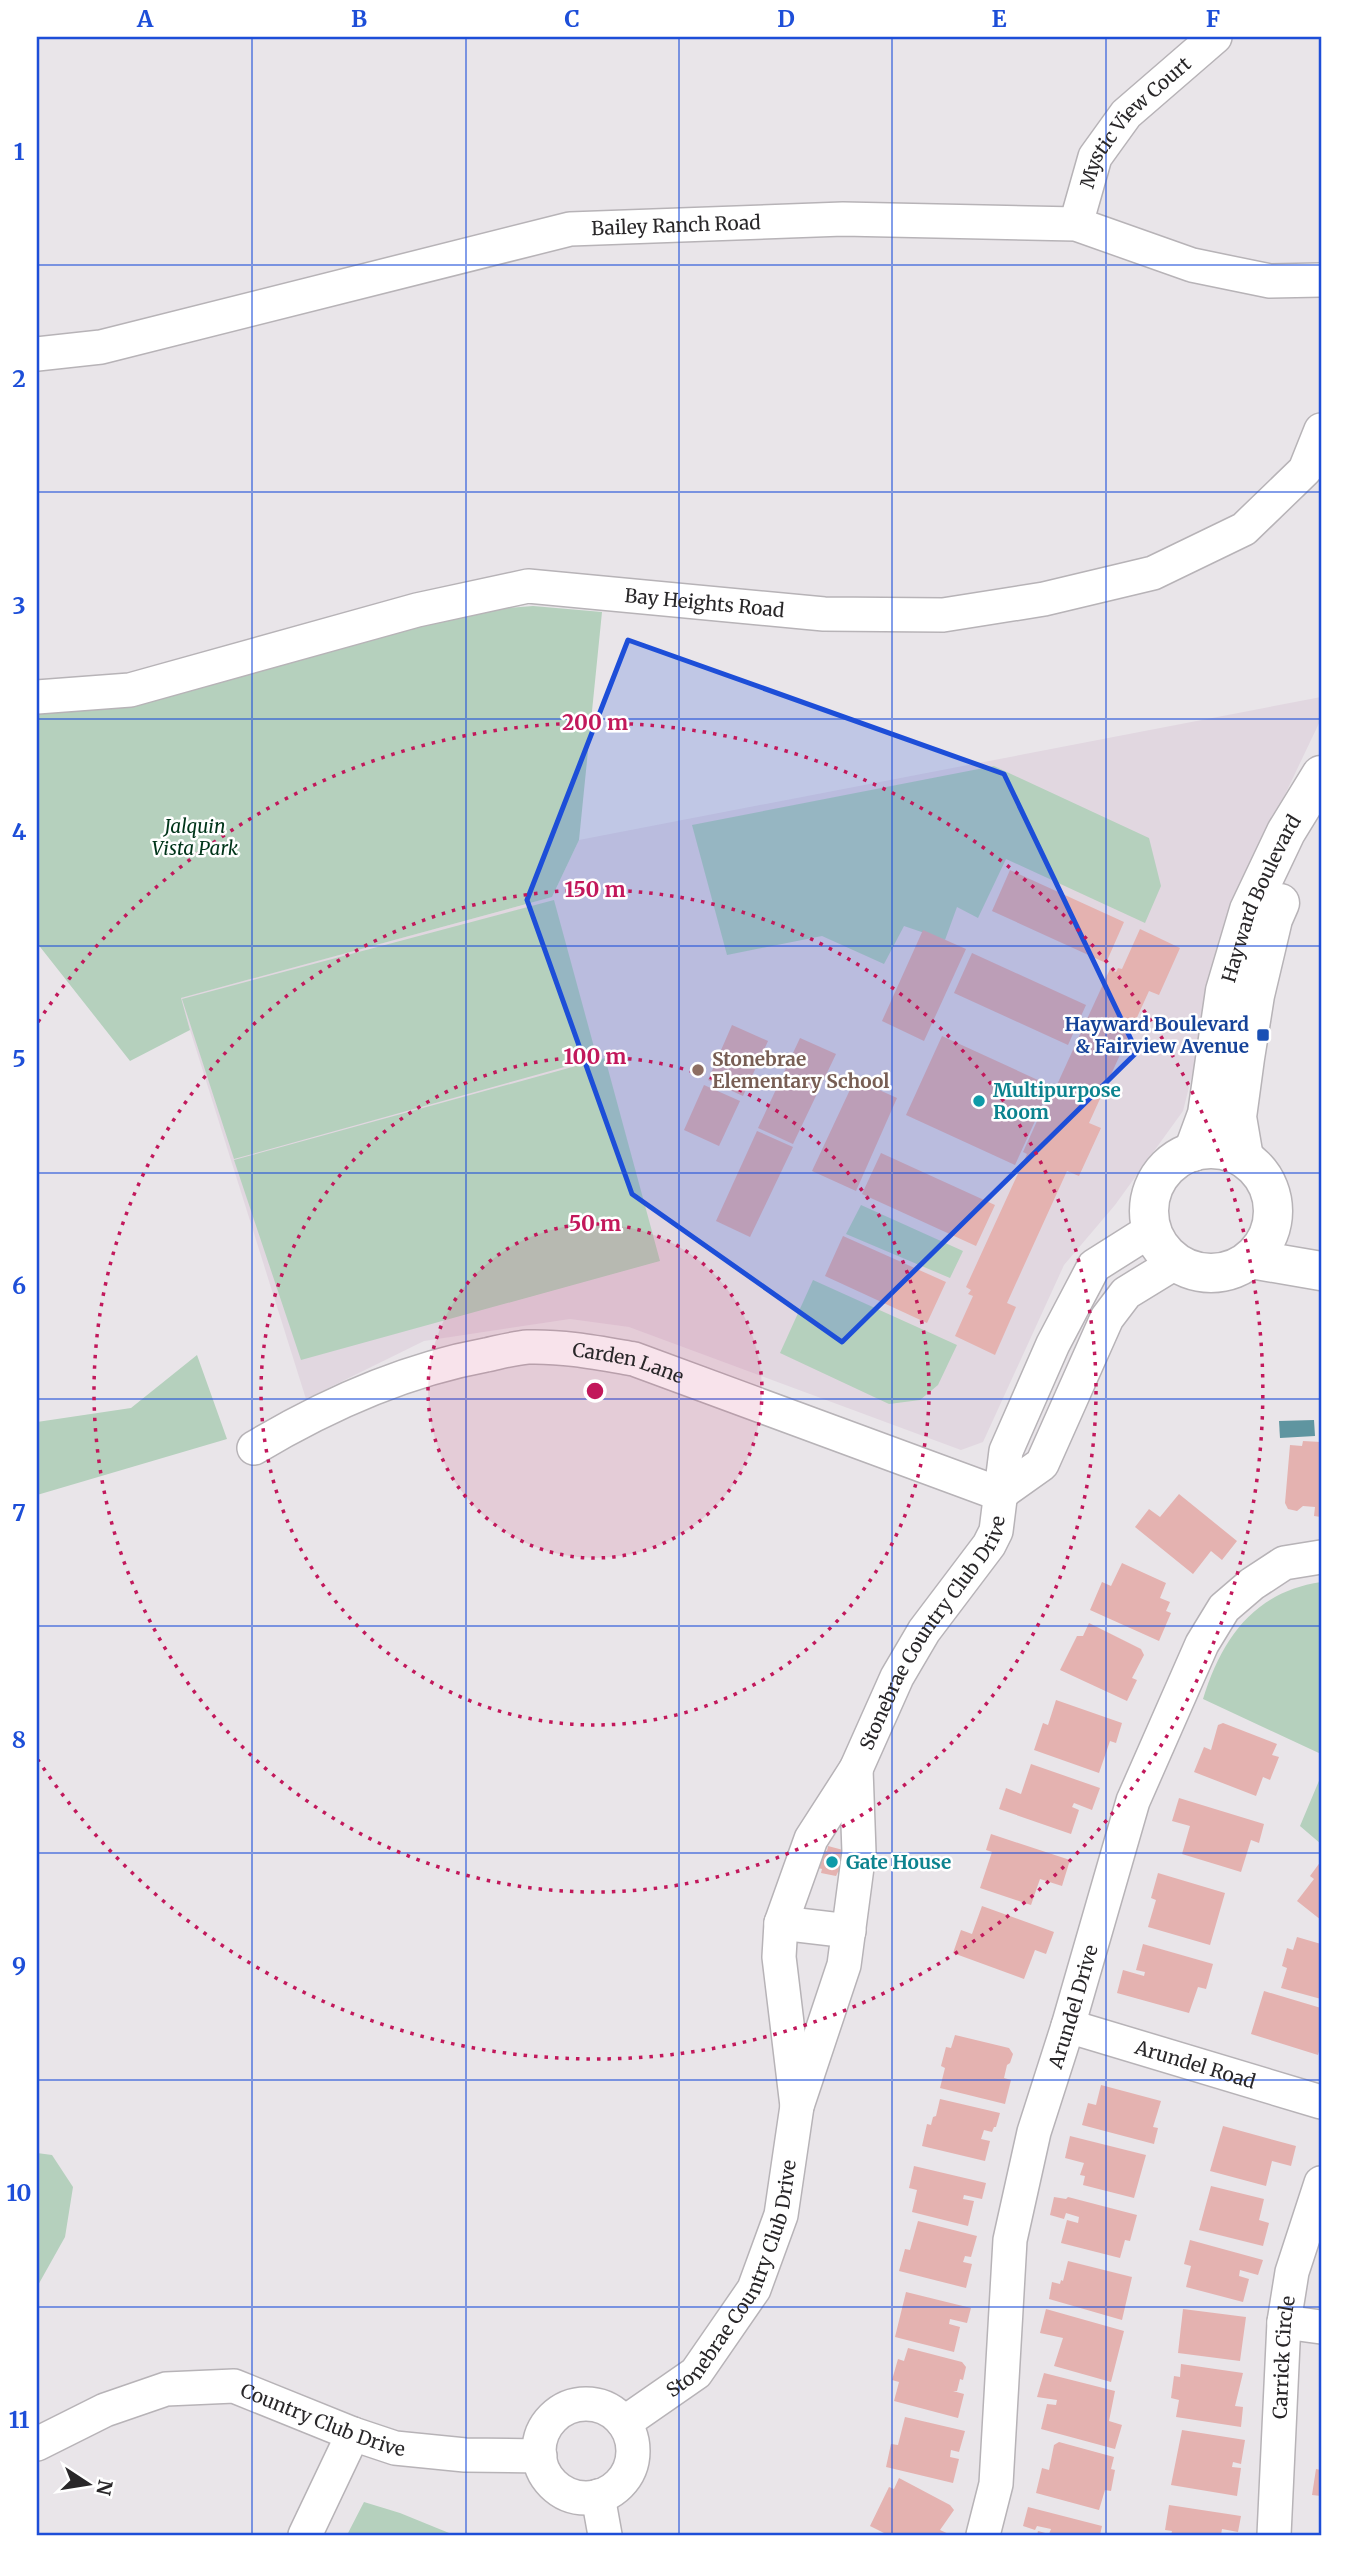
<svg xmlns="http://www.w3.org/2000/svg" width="1358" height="2572" font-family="Merriweather,serif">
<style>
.built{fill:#e1d7e0}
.green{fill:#b5d0bd}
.water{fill:#5f95a0}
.building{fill:#e4b2b0}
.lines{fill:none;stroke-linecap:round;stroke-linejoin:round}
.minor-casing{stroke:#b7b3b7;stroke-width:36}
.major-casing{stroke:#b7b3b7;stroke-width:41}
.minor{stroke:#fff;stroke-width:33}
.major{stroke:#fff;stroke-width:38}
.marked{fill:#1d4ed8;fill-opacity:0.2;stroke:#1d4ed8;stroke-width:5;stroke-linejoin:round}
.grid{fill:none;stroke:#1d4ed8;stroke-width:2;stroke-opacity:0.55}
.ring{fill:none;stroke:#c2185b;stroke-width:3.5;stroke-dasharray:3.5 7}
.transit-dot{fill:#1a4fb4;stroke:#fff;stroke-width:2.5}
.education-dot{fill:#8d6e63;stroke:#fff;stroke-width:2.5}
.culture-dot{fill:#0f9aa8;stroke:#fff;stroke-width:2.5}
.labels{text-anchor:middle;stroke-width:5;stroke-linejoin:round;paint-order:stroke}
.street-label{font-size:19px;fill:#292729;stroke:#fff}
.park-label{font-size:19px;font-style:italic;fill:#01351a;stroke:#fff}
.transit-label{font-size:19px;font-weight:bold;fill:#164399;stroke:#fff;text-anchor:end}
.education-label{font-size:19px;font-weight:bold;fill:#785e54;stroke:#fff;text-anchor:start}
.culture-label{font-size:19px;font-weight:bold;fill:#0d838f;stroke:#fff;text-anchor:start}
.centre{fill:#c2185b;stroke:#fff;stroke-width:3.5}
.ring-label{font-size:21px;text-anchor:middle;font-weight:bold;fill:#c2185b;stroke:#fff;stroke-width:5;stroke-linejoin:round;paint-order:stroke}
.neatline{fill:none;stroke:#1d4ed8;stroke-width:2.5}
.grid-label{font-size:23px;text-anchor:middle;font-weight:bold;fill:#1d4ed8}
</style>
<rect width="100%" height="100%" fill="#e9e5e9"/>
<path class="built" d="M1321 697V719L1229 912 1214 988 1183 1111 1115 1205 1064 1265 983 1442 961 1450 629 1327 570 1319 424 1341 306 1399 180 998 552 897 579 840Z"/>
<path class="green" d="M533 606 602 612 579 840 552 897 181 998 190 1030 130 1061 37 943V713L70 712 474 611Z
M994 766 1149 838 1161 886 1145 923 1006 859 978 918 957 907 945 940 904 926 884 964 822 936 727 955 692 825Z
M554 900 597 1058 234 1159 182 999Z
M605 1058 660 1261 301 1360 234 1160Z
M861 1205 963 1251 950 1278 846 1234Z
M813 1280 957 1345 938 1385 920 1400 889 1404 780 1353Z
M197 1355 227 1439 37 1495V1422L131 1408Z
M1321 1582V1754L1203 1699C1222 1638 1254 1592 1321 1582Z
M1321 1776V1844L1300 1826Z
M37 2153 52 2155 73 2187 65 2237 37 2287Z
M364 2502 400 2513 454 2535H347Z"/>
<path class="water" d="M1314 1420 1315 1436 1280 1438 1279 1421Z"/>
<path class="building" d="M1010 870 1124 922 1106 963 992 911Z
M1140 929 1180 948 1159 995 1149 991 1089 1123 1101 1128 1079 1176 1067 1171 1007 1303 1016 1307 995 1355 955 1336 973 1296 968 1294 971 1290 966 1287 1027 1154 1023 1152 1047 1099 1050 1100 1110 969 1116 972 1118 968 1122 969Z
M923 930 966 949 924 1041 882 1021Z
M972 953 1086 1005 1068 1045 954 993Z
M732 1025 768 1041 743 1096 708 1080Z
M942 1036 1051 1086 1015 1165 906 1115Z
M800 1038 836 1054 793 1144 758 1128Z
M855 1079 897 1098 856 1191 812 1171Z
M704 1085 740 1101 719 1146 684 1130Z
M757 1131 793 1147 750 1237 716 1221Z
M881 1153 995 1205 976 1246 862 1194Z
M843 1236 946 1282 927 1323 825 1276Z
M1303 1441 1321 1442V1517L1314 1516 1315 1507 1303 1506 1297 1511 1288 1509 1285 1503 1290 1445 1302 1446Z
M1179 1494 1237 1541 1222 1560 1211 1551 1193 1574 1135 1527 1149 1509 1160 1517Z
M1122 1563 1166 1583 1160 1598 1170 1602 1166 1611 1171 1613 1159 1641 1090 1610 1102 1582 1111 1586Z
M1089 1623 1141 1649 1144 1655 1132 1678 1137 1680 1127 1701 1060 1670 1077 1636H1083Z
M1056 1700 1122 1723 1116 1743 1110 1741 1099 1773 1034 1750 1043 1723 1048 1725Z
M1223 1723 1277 1744 1272 1755 1279 1757 1270 1780 1263 1777 1256 1796 1194 1772 1204 1747 1211 1750 1218 1725Z
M1031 1764 1100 1788 1092 1810 1074 1803 1072 1807 1079 1810 1071 1834 999 1809 1006 1788 1021 1794Z
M1179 1798 1264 1824 1259 1843 1251 1840 1241 1872 1182 1854 1190 1826 1172 1821Z
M991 1834 1070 1860 1062 1886 1040 1879 1031 1905 980 1888 992 1852 986 1850Z
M828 1846 843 1850 842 1873 838 1872 836 1876 821 1873 822 1869 818 1868 822 1849 827 1851Z
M1321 1861V1920L1297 1901 1314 1879 1310 1876Z
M1158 1873 1225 1893 1210 1945 1148 1927 1156 1900 1151 1898Z
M982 1906 1054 1932 1046 1954 1035 1950 1024 1979 953 1953 961 1930 972 1934Z
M1297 1937 1321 1944V1999L1281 1988 1287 1968 1282 1966 1287 1948 1293 1950Z
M1143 1944 1213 1964 1206 1989 1198 1987 1189 2013 1117 1993 1123 1970 1144 1976 1145 1972 1136 1970Z
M1264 1991 1321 2008V2044L1318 2055 1251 2034Z
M955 2035 1009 2048 1013 2054 1010 2063 1007 2065 1004 2078 1011 2080 1005 2104 940 2088 945 2068 941 2066 946 2047 951 2048Z
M1101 2085 1161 2101 1153 2127 1158 2128 1154 2144 1082 2125 1088 2103 1096 2105Z
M940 2099 1000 2113 996 2127H994L992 2132 984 2130 981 2139 990 2141 985 2161 922 2146 927 2124 931 2125 933 2117 936 2116Z
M1223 2126 1296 2146 1291 2166 1272 2161 1266 2186 1210 2171Z
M1070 2136 1146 2155 1134 2198 1083 2185 1085 2176 1080 2175 1084 2163 1065 2158Z
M914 2166 986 2183 982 2199 964 2195 963 2199 974 2201 968 2226 912 2212 917 2190 909 2188Z
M1211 2186 1264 2199 1259 2220 1269 2223 1263 2246 1199 2230Z
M1054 2197 1066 2199 1068 2197 1137 2215 1130 2241 1125 2240 1120 2258 1061 2243 1067 2220 1078 2223 1079 2217 1066 2213 1064 2219 1050 2215Z
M918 2221 977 2236 971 2257 965 2256 963 2262 972 2264 966 2288 899 2271 905 2249 910 2250Z
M1190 2240 1263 2260 1258 2275 1240 2270 1239 2276 1249 2279 1243 2302 1186 2287 1191 2266 1184 2264Z
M1068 2261 1132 2277 1122 2320 1049 2299 1052 2282 1060 2284 1061 2280 1063 2281Z
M906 2292 971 2308 967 2323 950 2319 949 2324 960 2327 954 2352 895 2337Z
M1046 2309 1124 2331 1111 2382 1054 2366 1063 2338 1040 2333Z
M1183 2309 1246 2317 1240 2361 1178 2353Z
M908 2348 962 2362 966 2367 963 2380 960 2379 957 2391H953L964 2394 958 2418 894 2401 899 2382 892 2380 898 2359 904 2361Z
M1181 2364 1243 2373 1235 2406 1243 2407 1241 2427 1176 2417 1179 2400 1171 2398 1174 2376 1180 2377Z
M1044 2373 1115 2391 1109 2421 1122 2425 1115 2449 1041 2429 1047 2404 1056 2405 1057 2400 1037 2397Z
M905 2417 965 2431 959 2452 951 2450 950 2457 959 2459 953 2483 886 2467 891 2444 898 2445Z
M1182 2430 1245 2440 1241 2464 1233 2462 1232 2467 1241 2468 1237 2496 1171 2485Z
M1059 2442 1114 2457 1111 2469 1115 2470 1111 2491 1105 2490 1099 2510 1036 2493 1042 2468 1049 2470 1054 2445Z
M1316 2469 1321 2470V2496L1312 2495Z
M899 2478 950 2505 954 2510 940 2530 951 2535H888L870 2526 889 2487 894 2489Z
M1169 2505 1241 2516 1238 2532 1222 2529 1221 2535H1171L1172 2531 1165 2530Z
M1028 2507 1102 2526 1100 2535H1037L1038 2531 1049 2534 1051 2529 1037 2526 1035 2530 1023 2526Z"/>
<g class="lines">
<g class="minor-casing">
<g id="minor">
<path id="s1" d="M1076 224 1095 157 1126 114 1215 37"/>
<path id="s2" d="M37 354 101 347 570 229 843 219 1076 224 1192 265 1270 281 1321 280"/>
<path id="s3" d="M37 697 130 690 417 610 528 586 824 614 943 615 1044 599 1153 573 1244 529 1305 470 1321 430"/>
<path id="s4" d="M254 1448C326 1405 404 1370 486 1355 500 1352 514 1348 528 1347 564 1346 599 1353 634 1359L1000 1494"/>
<path d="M1000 1494 1042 1464 1107 1318 1126 1293 1175 1263"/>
<path d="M781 1923 849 1931"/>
<path id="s5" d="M1068 2026 1321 2102"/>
<path id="s6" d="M797 2106 779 1957 781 1923 811 1839 856 1769 897 1677 924 1631 989 1545 996 1531 1006 1451 1053 1344 1094 1266 1151 1230"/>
<path d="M1284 2322 1321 2327"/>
<circle cx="586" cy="2451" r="47"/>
<path id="s7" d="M624 2423 696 2373 754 2289 781 2215 797 2106 844 1965 859 1852 856 1769"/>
<path id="s8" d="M37 2444 105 2410 166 2389 234 2386 353 2434 395 2448 465 2455 540 2456"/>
<path d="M598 2496 605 2535"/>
<path d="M305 2535 353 2434"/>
<path id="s9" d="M983 2535 996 2484 1010 2240 1034 2132 1068 2026 1133 1801 1202 1644 1224 1608 1252 1584 1284 1563 1321 1557"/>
<path id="s10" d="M1274 2535 1284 2322 1292 2272 1321 2183"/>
</g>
</g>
<g class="major-casing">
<g id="major">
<circle cx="1211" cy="1211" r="62"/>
<path id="s11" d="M1193 1152 1207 1114 1225 991 1249 910 1286 832 1321 775"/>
<path d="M1244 1158 1237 1117 1245 1058 1255 995 1273 919 1280 903"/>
<path d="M1251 1259 1321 1271"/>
</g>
</g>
<use href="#minor" class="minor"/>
<use href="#major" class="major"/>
</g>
<path class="marked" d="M628 640 1004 774 1137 1052 842 1342 632 1194 527 900Z"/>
<path class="grid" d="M252 37V2535M466 37V2535M679 37V2535M892 37V2535M1106 37V2535M37 265H1321M37 492H1321M37 719H1321M37 946H1321M37 1173H1321M37 1399H1321M37 1626H1321M37 1853H1321M37 2080H1321M37 2307H1321"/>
<circle cx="595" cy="1391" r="167" fill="#c2185b" fill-opacity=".12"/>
<g class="ring">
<circle cx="595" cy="1391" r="167"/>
<circle cx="595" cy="1391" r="334"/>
<circle cx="595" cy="1391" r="501"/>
<path d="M38 1022A668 668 0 1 1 38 1760"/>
</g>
<rect class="transit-dot" x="1256" y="1028" width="14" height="14" rx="3.5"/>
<circle class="education-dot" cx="698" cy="1070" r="7"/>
<g class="culture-dot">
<circle cx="979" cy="1101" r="7"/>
<circle cx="832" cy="1862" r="7"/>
</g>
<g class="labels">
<g class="street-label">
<text dy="7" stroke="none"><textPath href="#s1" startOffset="121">Mystic View Court</textPath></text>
<text dy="7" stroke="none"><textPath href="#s2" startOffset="654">Bailey Ranch Road</textPath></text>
<text dy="7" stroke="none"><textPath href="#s3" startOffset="682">Bay Heights Road</textPath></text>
<text dy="7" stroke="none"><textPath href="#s11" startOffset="264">Hayward Boulevard</textPath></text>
<text dy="7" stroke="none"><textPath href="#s4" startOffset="396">Carden Lane</textPath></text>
<text dy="7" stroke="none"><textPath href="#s6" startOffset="514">Stonebrae Country Club Drive</textPath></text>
<text dy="7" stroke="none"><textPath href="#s9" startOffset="539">Arundel Drive</textPath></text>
<text dy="7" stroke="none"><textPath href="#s5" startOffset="133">Arundel Road</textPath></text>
<text dy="7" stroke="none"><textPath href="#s7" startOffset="189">Stonebrae Country Club Drive</textPath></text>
<text dy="7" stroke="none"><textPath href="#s10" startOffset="178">Carrick Circle</textPath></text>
<text dy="7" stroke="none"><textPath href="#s8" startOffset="304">Country Club Drive</textPath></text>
</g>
<g class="park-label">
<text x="195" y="833">Jalquin<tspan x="195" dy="22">Vista Park</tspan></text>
</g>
<g class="transit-label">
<text x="1249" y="1031">Hayward Boulevard<tspan x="1249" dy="22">&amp; Fairview Avenue</tspan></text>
</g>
<g class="education-label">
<text x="712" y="1066">Stonebrae<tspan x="712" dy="22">Elementary School</tspan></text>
</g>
<g class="culture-label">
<text x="993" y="1097">Multipurpose<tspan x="993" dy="22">Room</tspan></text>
<text x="846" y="1869">Gate House</text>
</g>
</g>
<circle cx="595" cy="1391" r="10" class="centre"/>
<g class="ring-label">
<text x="595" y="730">200 m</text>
<text x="595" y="897">150 m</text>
<text x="595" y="1064">100 m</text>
<text x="595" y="1231">50 m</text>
</g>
<rect width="1358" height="2572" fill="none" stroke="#ffffff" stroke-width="77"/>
<g transform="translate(88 2484) rotate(102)" stroke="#ffffff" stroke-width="5" paint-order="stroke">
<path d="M0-5L12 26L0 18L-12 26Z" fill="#292729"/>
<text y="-10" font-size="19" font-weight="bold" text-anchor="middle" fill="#292729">N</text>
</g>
<rect x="38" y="38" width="1282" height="2496" class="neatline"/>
<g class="grid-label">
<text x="145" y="27">A</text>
<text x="359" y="27">B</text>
<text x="572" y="27">C</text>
<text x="786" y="27">D</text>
<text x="999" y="27">E</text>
<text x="1213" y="27">F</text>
<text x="19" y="160">1</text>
<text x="19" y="387">2</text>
<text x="19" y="614">3</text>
<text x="19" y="840">4</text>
<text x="19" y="1067">5</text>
<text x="19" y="1294">6</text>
<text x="19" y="1521">7</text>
<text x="19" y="1748">8</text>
<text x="19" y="1974">9</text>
<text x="19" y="2201">10</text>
<text x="19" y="2428">11</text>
</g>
</svg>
